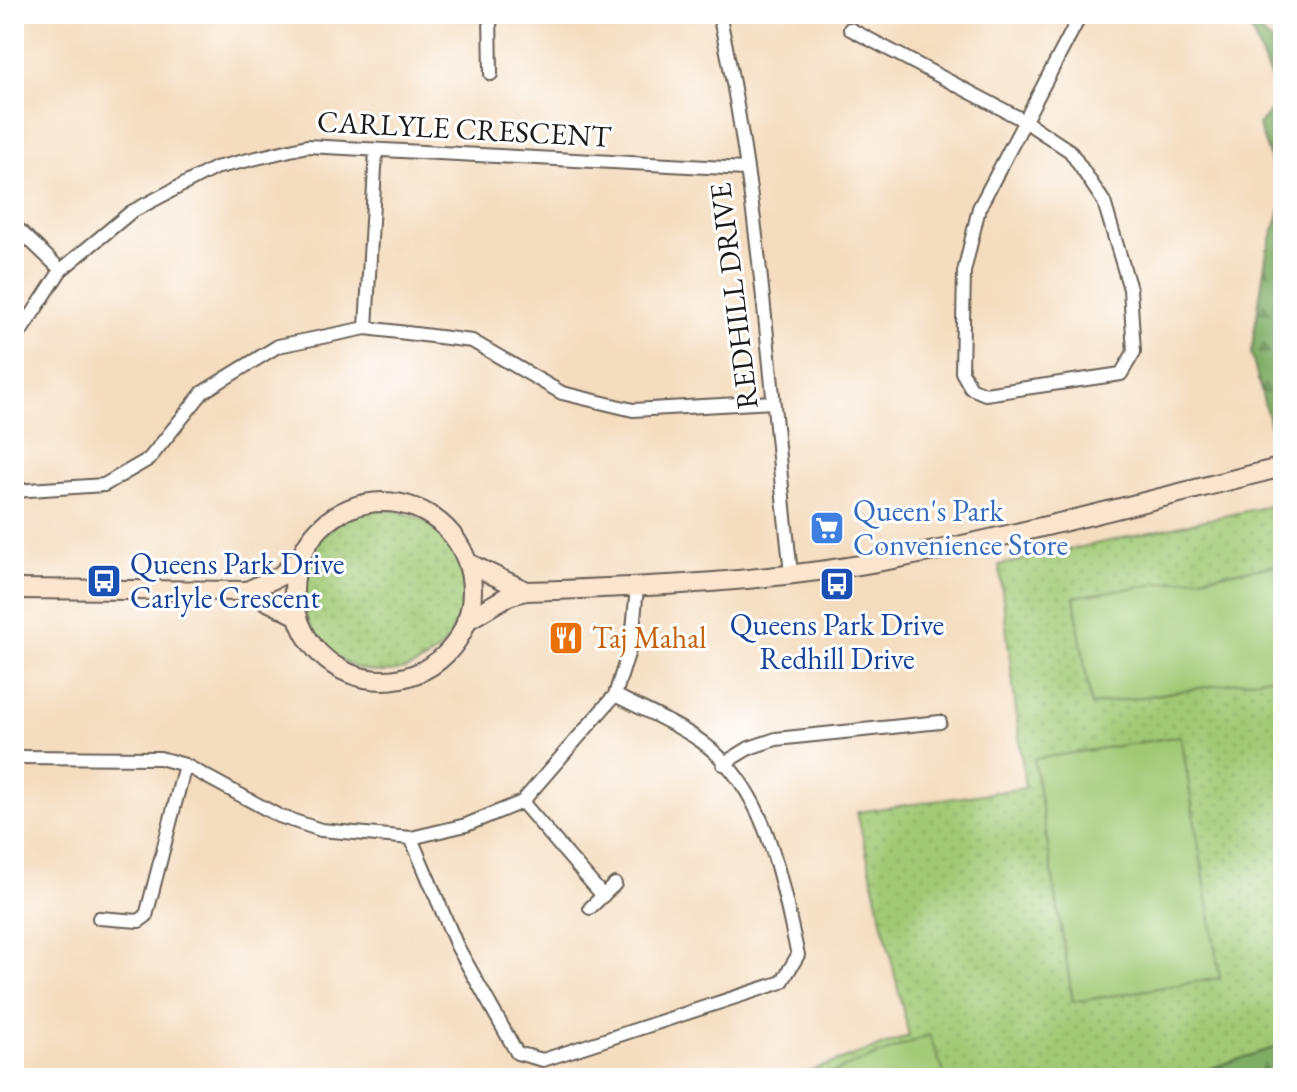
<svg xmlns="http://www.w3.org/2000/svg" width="1297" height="1092" font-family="'EB Garamond',serif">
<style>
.grass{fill:url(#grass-dots);stroke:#5e7248;stroke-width:2}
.forest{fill:url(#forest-firs);stroke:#4e6441;stroke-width:2}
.garden{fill:#a1c975;stroke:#5e7248;stroke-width:2}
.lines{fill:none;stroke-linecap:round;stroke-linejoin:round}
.street-casing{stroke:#685f55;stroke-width:16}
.secondary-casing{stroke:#685f55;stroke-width:22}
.street{stroke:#fff;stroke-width:12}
.secondary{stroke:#fce5cf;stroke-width:18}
.labels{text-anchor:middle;stroke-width:6;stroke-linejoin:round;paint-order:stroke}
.street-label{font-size:30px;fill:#1c1c1c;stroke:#fff}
.shop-label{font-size:30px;fill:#366cbe;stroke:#fff;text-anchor:start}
.transit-label{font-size:30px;fill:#164399;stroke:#fff;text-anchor:start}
.food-label{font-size:30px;fill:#c56008;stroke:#fff;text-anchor:start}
</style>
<defs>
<pattern id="grass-dots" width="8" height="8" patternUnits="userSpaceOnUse" patternTransform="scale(2)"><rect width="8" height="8" fill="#a1c975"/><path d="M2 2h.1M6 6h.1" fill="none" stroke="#8aac65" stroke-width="1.8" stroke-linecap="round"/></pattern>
<pattern id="forest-firs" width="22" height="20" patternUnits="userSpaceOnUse" patternTransform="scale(2)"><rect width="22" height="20" fill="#80ad66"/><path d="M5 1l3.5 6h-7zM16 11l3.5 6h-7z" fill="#688c53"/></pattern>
</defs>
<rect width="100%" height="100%" fill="#fff"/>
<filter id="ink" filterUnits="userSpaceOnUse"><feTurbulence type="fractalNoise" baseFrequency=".0125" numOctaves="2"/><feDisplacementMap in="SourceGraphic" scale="16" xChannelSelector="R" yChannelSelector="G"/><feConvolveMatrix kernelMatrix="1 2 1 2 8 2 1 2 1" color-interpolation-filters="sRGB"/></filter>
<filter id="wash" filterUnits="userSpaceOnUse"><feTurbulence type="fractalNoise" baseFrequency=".006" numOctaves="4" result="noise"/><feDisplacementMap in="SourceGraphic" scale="32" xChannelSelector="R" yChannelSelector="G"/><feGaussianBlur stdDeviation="1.8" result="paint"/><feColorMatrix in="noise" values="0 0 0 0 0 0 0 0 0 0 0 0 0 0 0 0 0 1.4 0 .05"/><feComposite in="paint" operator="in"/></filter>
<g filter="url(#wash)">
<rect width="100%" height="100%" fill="#f4dcbe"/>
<path class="grass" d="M1283 503V1045L1180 1078H790L909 1036 857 812 1025 788 999 565Z
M302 591a81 81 0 1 1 162 0a81 81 0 1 1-162 0Z"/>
<path class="forest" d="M1247 20 1283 51V194L1258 125 1280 101Z
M1283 201V458L1279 459 1251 353 1267 251Z
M1283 1045V1078H1180Z"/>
<path class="garden" d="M1283 564V675L1091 705 1074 597Z
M1181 736 1220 978 1073 1002 1034 759Z
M929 1035 946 1078H819Z"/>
</g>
<g filter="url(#ink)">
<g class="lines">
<g class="street-casing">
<path id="street" d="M490 14 491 74
M719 14C760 197 770 387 791 573
M1277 14 1283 17
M850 29 1023 120 1070 151 1104 202 1130 289 1134 352 1121 374 985 394 971 388 962 372 964 272 979 208 1081 14
M14 225 61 270
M366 328 376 150
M14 342 61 270 131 212 215 168 307 146 745 169
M14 491 104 485 149 459 203 392 278 346 366 328 472 341 562 393 633 410 773 402
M14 757 160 758 185 765 279 816 321 830 411 838 466 825 522 802 615 695 632 641 637 587
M723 764 749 748 776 739 940 722
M522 802 603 896
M411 838 457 946 517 1053 543 1060 782 982 798 955C780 879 769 791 702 742 676 723 643 710 615 695
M590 908 615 884
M99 918 139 921 146 916 185 765"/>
</g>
<g class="secondary-casing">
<path id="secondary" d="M294 591a89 89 0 1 1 178 0a89 89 0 1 1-178 0Z
M468 563 526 591
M14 589 247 591 280 576 299 559
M247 591 296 615
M466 621 508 596 526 591C649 587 772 582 894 559 1025 534 1154 499 1283 467"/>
</g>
<use href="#street" class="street"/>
<use href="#secondary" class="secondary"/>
</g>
</g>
<defs>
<g id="supermarket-square" transform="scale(1.8)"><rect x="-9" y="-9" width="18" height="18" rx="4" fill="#3f7fe0" stroke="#fff"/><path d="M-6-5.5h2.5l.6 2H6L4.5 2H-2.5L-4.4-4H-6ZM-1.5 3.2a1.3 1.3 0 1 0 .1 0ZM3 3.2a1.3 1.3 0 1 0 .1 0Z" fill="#fff"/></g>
<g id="bus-square" transform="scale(1.8)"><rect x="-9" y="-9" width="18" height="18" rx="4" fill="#1a4fb4" stroke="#fff"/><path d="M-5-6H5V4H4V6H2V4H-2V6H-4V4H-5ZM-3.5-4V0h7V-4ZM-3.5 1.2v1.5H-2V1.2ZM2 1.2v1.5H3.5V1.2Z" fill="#fff"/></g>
<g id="restaurant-square" transform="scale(1.8)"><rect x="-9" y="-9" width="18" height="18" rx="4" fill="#e8710a" stroke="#fff"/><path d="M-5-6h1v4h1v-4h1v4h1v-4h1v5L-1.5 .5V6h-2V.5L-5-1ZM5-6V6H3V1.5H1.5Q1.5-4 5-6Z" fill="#fff"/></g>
</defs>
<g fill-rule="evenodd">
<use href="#supermarket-square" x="827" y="528"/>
<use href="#bus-square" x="104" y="581"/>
<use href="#bus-square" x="837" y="584"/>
<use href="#restaurant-square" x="566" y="638"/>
</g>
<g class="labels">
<g class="street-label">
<text transform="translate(464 129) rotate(3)" y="10">CARLYLE CRESCENT</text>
<text transform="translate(734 296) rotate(-97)" y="10">REDHILL DRIVE</text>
</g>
<g class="shop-label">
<text x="853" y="521">Queen's Park<tspan x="853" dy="34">Convenience Store</tspan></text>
</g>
<g class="transit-label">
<text x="130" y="574">Queens Park Drive<tspan x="130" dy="34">Carlyle Crescent</tspan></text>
<text x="837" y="635" text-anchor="middle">Queens Park Drive<tspan x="837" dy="34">Redhill Drive</tspan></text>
</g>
<g class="food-label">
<text x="592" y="648">Taj Mahal</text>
</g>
</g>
<rect width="1297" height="1092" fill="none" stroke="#fff" stroke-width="48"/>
</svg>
